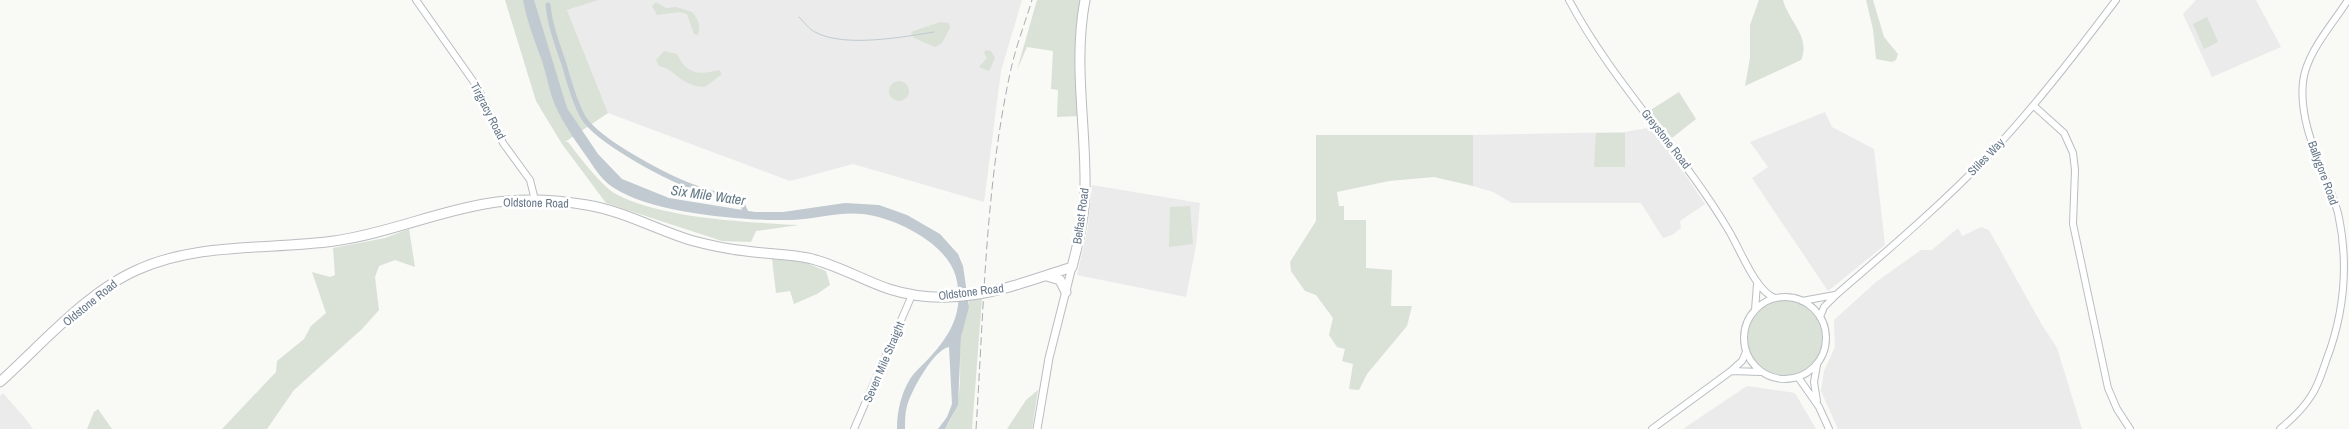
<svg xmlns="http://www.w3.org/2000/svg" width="2349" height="429" font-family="'Archivo Narrow',sans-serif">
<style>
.built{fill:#eaebea}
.green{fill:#dae1d7}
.water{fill:#c1cad0}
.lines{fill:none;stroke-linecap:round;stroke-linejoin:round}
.stream{stroke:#c1cad0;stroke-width:1}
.canal{stroke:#c1cad0;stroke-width:5}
.secondary-casing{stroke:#b9bec3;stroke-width:8}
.primary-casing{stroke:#babec2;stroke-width:9}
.highway-casing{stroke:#b9bdc0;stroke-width:11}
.secondary{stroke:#fff;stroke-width:6}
.primary{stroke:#fff;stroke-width:7}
.highway{stroke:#fff;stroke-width:9}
.rail{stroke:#a7adb3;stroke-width:1;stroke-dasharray:8 4;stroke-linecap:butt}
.labels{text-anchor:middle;stroke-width:5;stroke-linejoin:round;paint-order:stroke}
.street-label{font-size:12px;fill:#677889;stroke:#fff}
.water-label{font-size:14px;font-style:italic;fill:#637983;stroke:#fff}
</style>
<rect width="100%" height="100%" fill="#f9f9f6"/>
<path class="built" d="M599 0H1022L1001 71 984 202 853 164 790 181 608 113 567 10Z
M2196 0H2256L2281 47 2212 77 2183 14Z
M1825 112 1832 127 1874 149 1885 245 1828 291 1752 178 1768 167 1750 142Z
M1653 127 1705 204 1680 221 1681 228 1672 235 1663 238 1641 203H1512L1493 192 1473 186V135L1625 132Z
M1092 185 1200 203 1196 246 1186 297 1077 275 1088 227Z
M1981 227 1989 230 2042 325 2057 348 2082 429H1838L1821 391 1824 371 1835 347 1834 320 1876 282 1921 250H1932L1958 228 1962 236Z
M1747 386 1795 393 1816 429H1683Z
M3 393 25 418 33 429H0V396Z"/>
<path class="green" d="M505 0H599L567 10 608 113 565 142H568C578 155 600 184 614 193 661 219 746 222 799 225L756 231 751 242 722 241 606 203 562 144 536 101Z
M1037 0H1080C1073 44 1075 72 1079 116L1057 117 1058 90 1051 89 1053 51 1027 47 1017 70Z
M1759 0H1783C1789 22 1811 37 1801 60L1745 86 1750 58V25Z
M1866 0H1873L1884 37 1898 54 1896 60 1892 62 1876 59 1873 29Z
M656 2 666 8 676 7 692 12C698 18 701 27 698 35L694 34 687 14 679 12 657 15 652 6Z
M2207 17 2218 42 2204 49 2193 24Z
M940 22 949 23 950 28 942 43 935 47 914 38 911 32Z
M986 50 991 51 995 58 989 71 979 67 987 58 984 53Z
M664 51 677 54C687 75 699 75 719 70L722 74 705 87C680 86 677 70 659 66L656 60Z
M889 91a10 10 0 1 1 20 0a10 10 0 1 1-20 0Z
M1679 92 1696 119 1672 138 1649 111Z
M1596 133H1625V167H1594Z
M1316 135H1473V186L1434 177 1389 181 1337 192 1339 206H1344V220H1366V268L1392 270 1391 306H1412L1407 326 1367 374 1359 390 1349 389 1353 364 1342 361 1345 349 1337 347 1329 335 1333 318 1316 295 1305 291 1291 271 1290 262 1316 221Z
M1190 206 1193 244 1169 247 1170 207Z
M409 229 415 267 395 260 379 266 375 277 379 310 362 329 294 390 267 429H222L276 372 277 361 304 339 311 326 326 313 312 272 330 277 335 275 333 248 385 238Z
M772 259 804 262 826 271 830 285 817 294 794 304 790 291 776 293Z
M982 298 972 429H945C966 399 958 372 961 338 962 325 969 314 969 300Z
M1747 338a38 38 0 1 1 76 0a38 38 0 1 1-76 0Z
M1038 390 1032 429H1007L1026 400Z
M98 409 112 429H87L94 412Z"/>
<path class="water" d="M523 0H534L567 108 598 154 622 179 669 198 755 212H783L845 203 879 205 907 215 940 234 958 254 963 266 969 307 961 337 958 405 945 429H938L947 417 952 404 949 347C934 349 911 391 907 406 905 413 905 421 905 429H897C897 411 901 394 910 379 916 370 924 364 931 356 952 333 964 310 956 277 947 243 896 218 863 214 839 211 813 220 788 220 743 221 652 213 614 188 603 181 596 171 589 160 577 143 564 125 555 105 549 91 547 76 542 61 535 41 527 22 523 0Z"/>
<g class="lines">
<path class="stream" d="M799 17C804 22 809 29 815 32 844 48 903 37 934 32"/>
<path class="canal" d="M548 5C550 25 557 44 564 64 569 81 574 101 583 117 598 142 671 180 699 189 712 194 726 195 740 199L747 215"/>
<g class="secondary-casing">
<path id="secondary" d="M416 0 478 88 503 143 530 180 535 200
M1569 0C1613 83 1681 150 1729 231 1740 249 1756 292 1775 298
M2034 106 2064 133 2073 153 2075 170 2073 224 2108 388 2117 409 2130 429
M1744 338a41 41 0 1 1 82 0a41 41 0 1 1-82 0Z
M1802 301 1835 295
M1755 310 1757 284
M1820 317 1824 307 1836 295C1889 249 1942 204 1991 153 2036 105 2076 53 2116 0
M1817 365 1814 382 1817 401
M1731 371 1761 372
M1798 377 1819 407 1829 429
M854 429 912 295
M1652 429 1731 371 1742 361 1746 352
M2280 429C2291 420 2303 409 2311 396 2318 386 2322 373 2326 361 2344 314 2349 263 2338 213 2326 171 2298 128 2303 82 2306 53 2332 25 2348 0"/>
</g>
<g class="primary-casing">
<path id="primary" d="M1037 429 1049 358 1072 267"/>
</g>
<g class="highway-casing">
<path id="highway" d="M1047 276 1060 280 1066 292
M0 382C41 345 87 292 137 270 198 242 269 250 334 241 385 234 433 213 484 204 518 198 553 199 587 205 623 211 655 229 690 240 708 245 727 249 746 251 766 254 788 254 808 258 836 264 862 280 889 289 955 310 1010 287 1072 267 1079 240 1085 215 1085 187 1086 124 1073 63 1085 0"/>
</g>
<use href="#secondary" class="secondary"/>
<use href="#primary" class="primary"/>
<use href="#highway" class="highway"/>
<path class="rail" d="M976 429C984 309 985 186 1011 69 1016 46 1025 23 1032 0"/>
</g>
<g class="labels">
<g class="street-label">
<text transform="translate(488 111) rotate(63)" y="4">Tirgracy Road</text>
<text transform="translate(1666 139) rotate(52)" y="4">Greystone Road</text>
<text transform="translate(1986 157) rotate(-46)" y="4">Stiles Way</text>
<text transform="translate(2323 173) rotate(70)" y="4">Ballygore Road</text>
<text transform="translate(536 203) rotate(1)" y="4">Oldstone Road</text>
<text transform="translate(1081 216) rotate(-82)" y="4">Belfast Road</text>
<text transform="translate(971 292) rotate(-7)" y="4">Oldstone Road</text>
<text transform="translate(90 303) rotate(-39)" y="4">Oldstone Road</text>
<text transform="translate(884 362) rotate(-67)" y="4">Seven Mile Straight</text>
</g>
<g class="water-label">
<text transform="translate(708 195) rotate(8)" y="5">Six Mile Water</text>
</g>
</g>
</svg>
